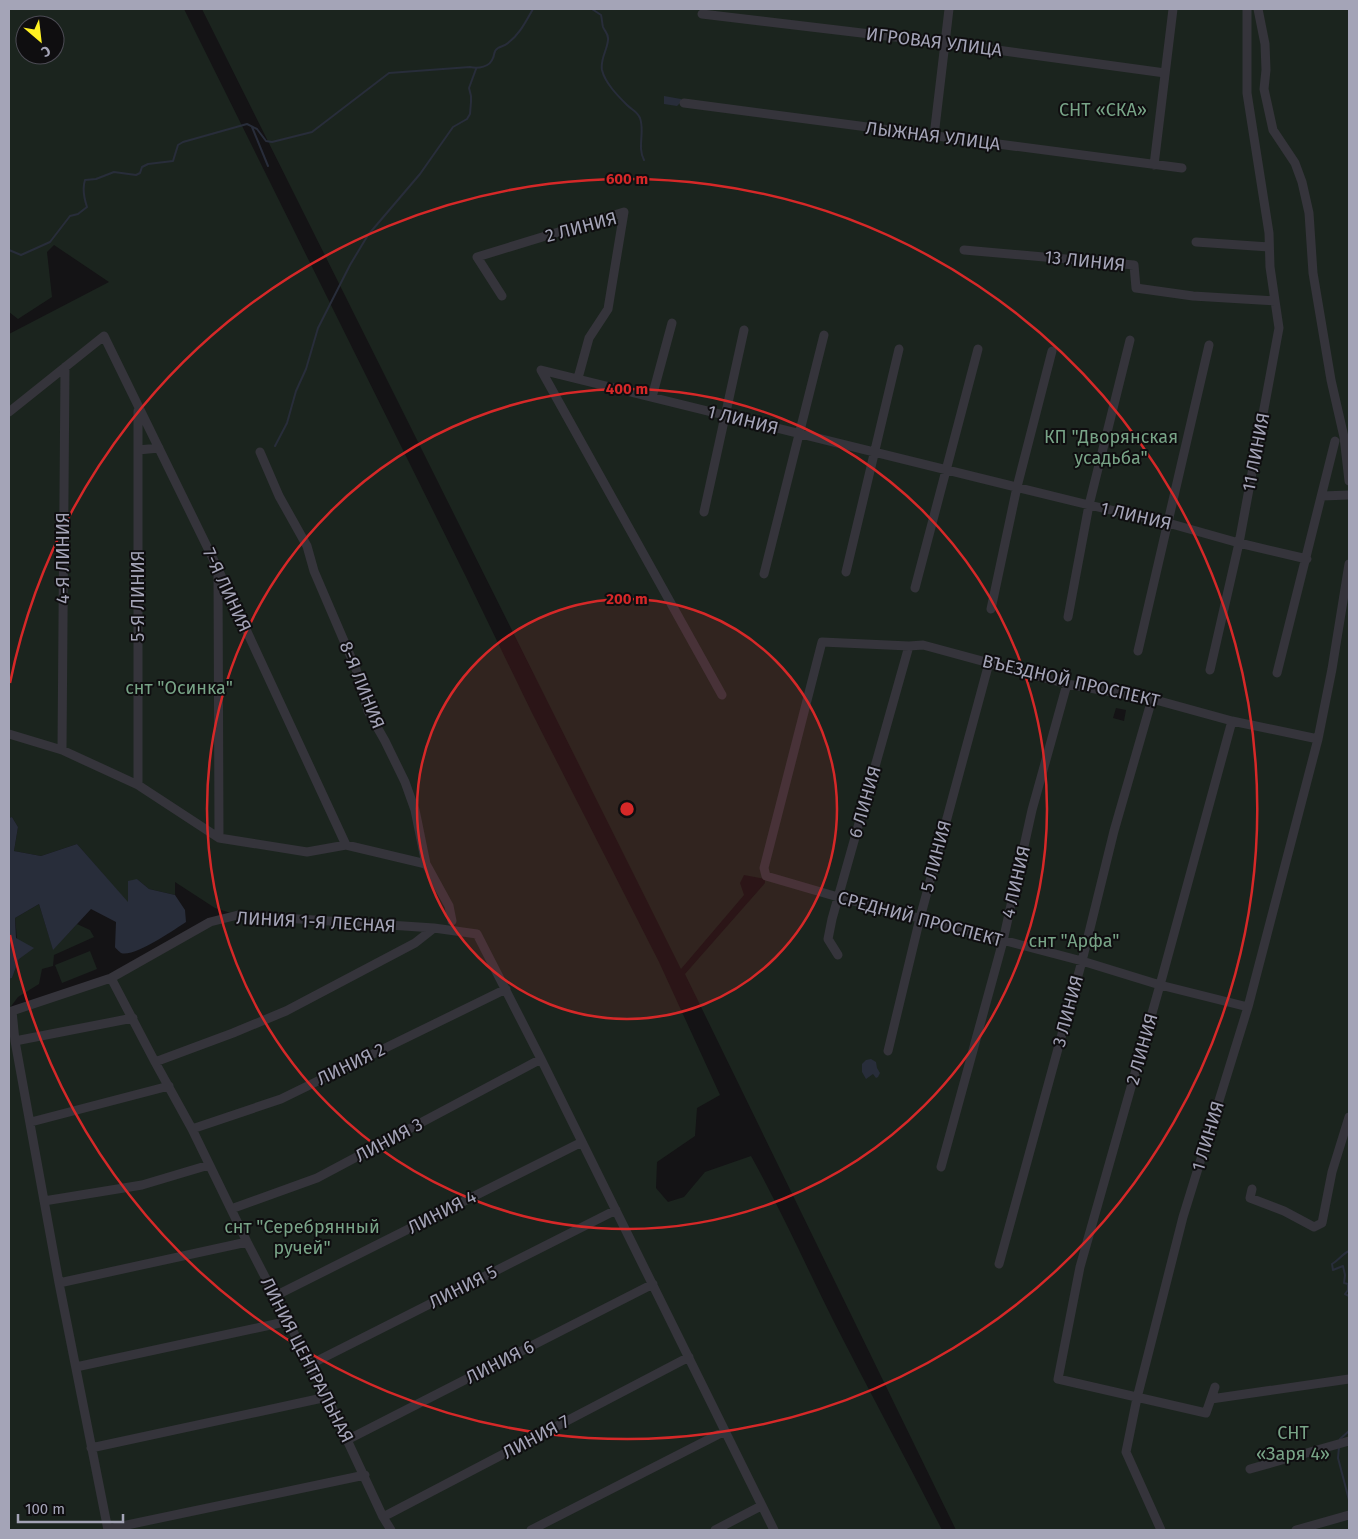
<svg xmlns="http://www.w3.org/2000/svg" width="1358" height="1539" font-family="'Fira Sans',sans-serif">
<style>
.green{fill:#1b241e;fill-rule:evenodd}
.water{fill:#282d3a}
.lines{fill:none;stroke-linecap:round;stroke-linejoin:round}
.stream{stroke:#282d3a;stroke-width:2}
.minor{stroke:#35343b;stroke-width:9}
.ring{fill:none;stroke:#d62828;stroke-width:2.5}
.labels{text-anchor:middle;stroke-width:4;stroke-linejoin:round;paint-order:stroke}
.street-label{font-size:18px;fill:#a4a4b7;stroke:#0f0e10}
.park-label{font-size:18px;fill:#78a487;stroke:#0f0e10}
.centre{fill:#d62828;stroke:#0f0e10;stroke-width:2.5}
.ring-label{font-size:15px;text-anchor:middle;font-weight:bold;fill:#d62828;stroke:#0f0e10;stroke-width:4;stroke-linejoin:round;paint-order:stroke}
</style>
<rect width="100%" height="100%" fill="#141315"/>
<path class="green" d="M9 9H184L467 579 532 713 659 962 720 1095 697 1108 695 1136 657 1162 656 1188 668 1202 684 1197 705 1172 751 1156C781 1210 806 1266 834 1322 869 1391 907 1460 942 1530H9V1012L111 978 210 922 237 915 215 908 175 882V895L149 889 137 879 128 903 77 844 41 856 14 851 18 827 12 817 9 818V334L109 282 54 245 47 252 52 297 18 319 9 312ZM25 25H55V55H25Z
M202 9H1349V1530H956L685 974 765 883V879L744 875 740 883 744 895 681 969ZM1116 708 1126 710 1124 721 1113 718Z
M39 904 53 949 77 924 90 930 94 937 54 955 53 966 42 969 39 984 18 997 9 1009V979L12 978 19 959 15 918Z
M90 951 97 969 62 983 55 965Z"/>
<path class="water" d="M664 96 681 99V102L677 106 664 104Z
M12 817 18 827 14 851 41 856 77 844 128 902V881L137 879 149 889 175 895 185 910 186 922C175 929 134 958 121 953 120 952 115 948 115 947L116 922 91 909 53 950 39 904 15 918 16 938 34 948 19 959 12 978 9 979V818Z
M871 1059 876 1062 877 1068 880 1073 878 1077 876 1078 873 1074 866 1079 862 1072V1064L866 1060Z"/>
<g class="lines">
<path class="stream" d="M592 9 601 15C602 19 602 23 603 27 605 32 609 34 608 40 607 51 600 59 602 70 605 83 618 96 627 105 632 110 637 111 640 118 645 132 637 147 644 160
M252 127 268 166
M9 250 21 255 50 242 70 216 78 214 87 207C84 198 82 189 85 180L96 179 114 172 136 175 140 173 142 167 148 164 173 161 178 145 183 142 247 124 257 129 266 141 272 142 312 132 389 73 470 67C478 69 490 67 493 58 495 54 493 51 498 48 501 46 505 46 508 43 520 34 526 21 533 9
M275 446 287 423 296 391 306 369 318 328 350 265 368 235 420 174 453 127 467 119 470 114 471 102V96L469 88 476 69
M1349 1251C1342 1254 1339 1260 1332 1264L1333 1270 1343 1266 1345 1275 1344 1283 1348 1284V1290L1345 1294 1349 1296
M1340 1439 1349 1431
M1339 1447 1338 1458 1349 1500"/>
<path class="minor" d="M1258 9 1265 44 1266 70 1264 89 1273 130 1295 163 1302 182 1309 213 1313 273 1331 380 1344 437 1349 481
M702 14 946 43 1165 73
M684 103 1182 168
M934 136 949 9
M1154 165 1173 9
M1196 242 1269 247
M964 250 1134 265 1136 288 1193 296 1275 301
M502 296 477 257 624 212 608 309 589 338 578 378
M652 397 672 323
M138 411V785
M9 412 104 336 218 569 346 845
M138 450 159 448
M260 452 279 496 307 546 314 571 356 669 368 711 385 741 405 782 415 810 426 864 449 906 452 921
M1322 496 1349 495
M704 512 744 330
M218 571 219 838
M846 572 899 349
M764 574 824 335
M915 588 978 349
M991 609 1017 487 1052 351
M1068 617 1089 505 1130 340
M1138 651 1209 345
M1210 670 1239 543 1279 328 1270 267 1269 233 1247 93V9
M1277 673 1335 441
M722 695 541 370 1089 505 1168 523 1239 543 1307 559
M9 734 62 750 138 785 219 838 307 852 346 845 426 864
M62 750 65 367
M838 955 828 939 832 919 909 646
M111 978 155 1062 192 1129 247 1242 327 1397 383 1517 391 1530
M1248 1007 1160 985 1082 961 838 897 766 876 764 868 822 642 909 646 923 645 1067 684 1152 699 1232 721 1318 739
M12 1011 15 1041 59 1283 108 1530
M9 1012 111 978 210 922 238 915 434 928 477 934 541 1059 774 1530
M15 1041 133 1018
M888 1051 920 918 989 663
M155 1062 233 1033 286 1011 415 943 434 928
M31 1122 169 1086
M192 1129 281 1099 506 989
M941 1167 1003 941 1032 810 1067 684
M1252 1189 1250 1198 1284 1211 1314 1227 1322 1223 1332 1172 1349 1117
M44 1201 142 1185 209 1165
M231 1209 317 1178 541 1059
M999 1264 1082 961 1114 831 1152 699
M59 1283 247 1242
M275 1296 582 1142
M311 1364 616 1210
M76 1367 289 1321
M1215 1387 1206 1413 1058 1379 1080 1267 1160 985 1232 721
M1211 1399 1349 1379
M347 1440 653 1284
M91 1448 327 1397
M1250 1469 1349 1441
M383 1517 689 1357
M108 1529 365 1475
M531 1530 725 1431
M715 1530 761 1506
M1161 1530 1126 1452 1137 1398 1183 1217 1248 1007 1318 739 1332 669 1349 564
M1296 1530 1349 1515"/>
</g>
<circle cx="627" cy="809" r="210" fill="#d62828" fill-opacity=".12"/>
<g class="ring">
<circle cx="627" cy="809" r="210"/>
<circle cx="627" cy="809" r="420"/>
<path d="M10 683A630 630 0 1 1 10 935"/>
</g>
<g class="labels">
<g class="street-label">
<text transform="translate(934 42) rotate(7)" y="6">ИГРОВАЯ УЛИЦА</text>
<text transform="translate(933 136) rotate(7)" y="6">ЛЫЖНАЯ УЛИЦА</text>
<text transform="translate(581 227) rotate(-15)" y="6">2 ЛИНИЯ</text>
<text transform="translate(1085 261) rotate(6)" y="6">13 ЛИНИЯ</text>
<text transform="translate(743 420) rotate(14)" y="6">1 ЛИНИЯ</text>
<text transform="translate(1256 452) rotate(-79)" y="6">11 ЛИНИЯ</text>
<text transform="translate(1136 516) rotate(13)" y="6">1 ЛИНИЯ</text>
<text transform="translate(63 558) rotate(-90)" y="6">4-Я ЛИНИЯ</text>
<text transform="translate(227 590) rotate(65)" y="6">7-Я ЛИНИЯ</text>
<text transform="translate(138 596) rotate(-90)" y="6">5-Я ЛИНИЯ</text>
<text transform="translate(1071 681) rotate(13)" y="6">ВЪЕЗДНОЙ ПРОСПЕКТ</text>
<text transform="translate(362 685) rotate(68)" y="6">8-Я ЛИНИЯ</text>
<text transform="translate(865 802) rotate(-74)" y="6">6 ЛИНИЯ</text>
<text transform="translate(936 856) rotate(-75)" y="6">5 ЛИНИЯ</text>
<text transform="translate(1016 882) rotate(-77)" y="6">4 ЛИНИЯ</text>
<text transform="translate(920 919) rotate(15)" y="6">СРЕДНИЙ ПРОСПЕКТ</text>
<text transform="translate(316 922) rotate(3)" y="6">ЛИНИЯ 1-Я ЛЕСНАЯ</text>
<text transform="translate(1068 1011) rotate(-75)" y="6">3 ЛИНИЯ</text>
<text transform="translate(1142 1049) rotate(-74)" y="6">2 ЛИНИЯ</text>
<text transform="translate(351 1064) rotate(-26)" y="6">ЛИНИЯ 2</text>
<text transform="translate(1208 1136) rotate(-73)" y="6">1 ЛИНИЯ</text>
<text transform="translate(389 1140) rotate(-28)" y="6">ЛИНИЯ 3</text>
<text transform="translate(442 1212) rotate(-27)" y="6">ЛИНИЯ 4</text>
<text transform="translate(463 1287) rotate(-27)" y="6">ЛИНИЯ 5</text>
<text transform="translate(307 1360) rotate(63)" y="6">ЛИНИЯ ЦЕНТРАЛЬНАЯ</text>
<text transform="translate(500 1362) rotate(-27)" y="6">ЛИНИЯ 6</text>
<text transform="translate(536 1437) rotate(-28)" y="6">ЛИНИЯ 7</text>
</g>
<g class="park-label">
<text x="1103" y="116">СНТ «СКА»</text>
<text x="1111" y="443">КП "Дворянская<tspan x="1111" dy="21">усадьба"</tspan></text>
<text x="179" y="694">снт "Осинка"</text>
<text x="1074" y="947">снт "Арфа"</text>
<text x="302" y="1233">снт "Серебрянный<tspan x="302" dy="21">ручей"</tspan></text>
<text x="1293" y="1439">СНТ<tspan x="1293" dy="21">«Заря 4»</tspan></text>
</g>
</g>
<circle cx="627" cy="809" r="8" class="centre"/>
<g class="ring-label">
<text x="627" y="184">600 m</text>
<text x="627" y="394">400 m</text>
<text x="627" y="604">200 m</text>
</g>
<rect width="1358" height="1539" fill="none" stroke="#a4a4b7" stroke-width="20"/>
<g transform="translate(40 40) rotate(152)"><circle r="24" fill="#0f0e10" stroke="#4b4a53"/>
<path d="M0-4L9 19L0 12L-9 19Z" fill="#fff222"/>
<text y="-8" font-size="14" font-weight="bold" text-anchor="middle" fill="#a4a4b7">С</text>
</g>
<path d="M18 1514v8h105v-8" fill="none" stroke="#a4a4b7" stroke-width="2.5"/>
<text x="25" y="1514" font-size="15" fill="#a4a4b7" stroke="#0f0e10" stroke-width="4" paint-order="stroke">100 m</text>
</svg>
